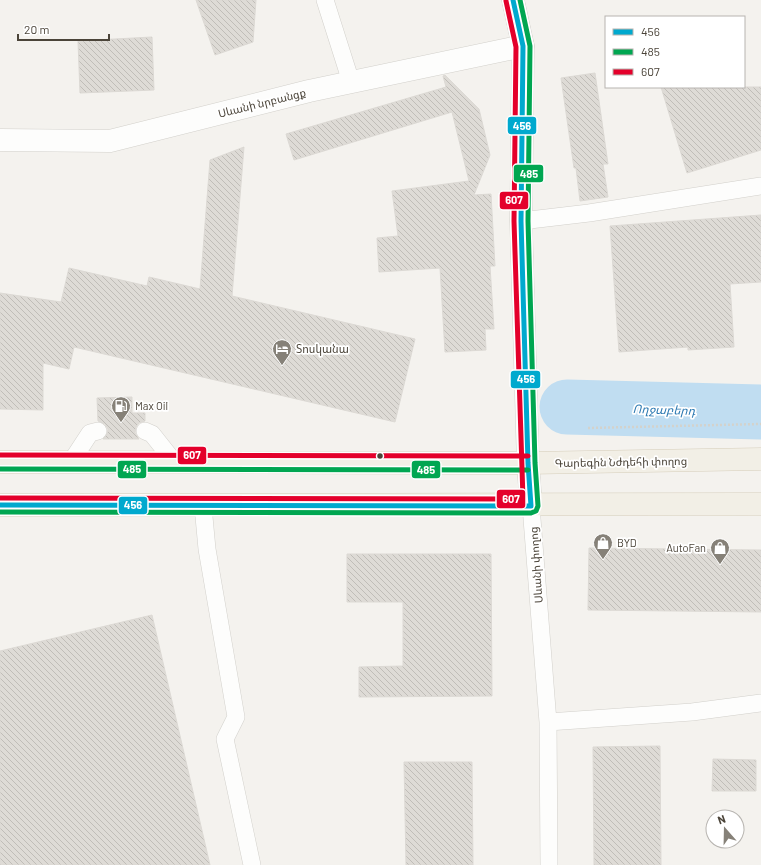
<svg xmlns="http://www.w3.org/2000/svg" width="761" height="865" font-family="Barlow,'Noto Sans Armenian',sans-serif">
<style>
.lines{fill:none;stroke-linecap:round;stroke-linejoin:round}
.river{stroke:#c0ddf1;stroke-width:55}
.building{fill:url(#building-back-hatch);stroke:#dcd9d4}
.service-casing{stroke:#d2d0cb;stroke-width:18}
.minor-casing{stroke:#d2d0cb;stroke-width:23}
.tertiary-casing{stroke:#d2d0cb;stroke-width:23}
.primary-casing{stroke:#d6cebb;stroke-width:23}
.path{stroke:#d3d2cc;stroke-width:2.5;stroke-dasharray:2 2;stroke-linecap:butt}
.service{stroke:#fdfdfc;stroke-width:17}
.minor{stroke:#fdfdfc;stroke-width:22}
.tertiary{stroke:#fdfdfc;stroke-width:22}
.primary{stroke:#f2efe6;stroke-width:22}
.bus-1-casing{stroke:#fff;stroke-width:8}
.bus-2-casing{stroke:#fff;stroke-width:8}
.bus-3-casing{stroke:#fff;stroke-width:8}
.bus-1{stroke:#00a9ce;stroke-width:5}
.bus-2{stroke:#00a651;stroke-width:5}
.bus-3{stroke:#e4002b;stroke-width:5}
.bus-dot{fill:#4b4439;stroke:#fff;stroke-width:1.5}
.labels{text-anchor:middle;stroke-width:3.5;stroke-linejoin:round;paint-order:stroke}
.street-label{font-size:11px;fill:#4b4439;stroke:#fff}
.poi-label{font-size:11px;fill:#4b4439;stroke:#fff;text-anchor:start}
.water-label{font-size:12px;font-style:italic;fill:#2e7ab2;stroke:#fff}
.line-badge{stroke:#fff;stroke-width:1.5}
.badge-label{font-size:11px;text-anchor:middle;font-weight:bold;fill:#fff}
</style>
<defs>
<pattern id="building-back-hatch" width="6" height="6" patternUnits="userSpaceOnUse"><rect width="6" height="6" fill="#dedbd6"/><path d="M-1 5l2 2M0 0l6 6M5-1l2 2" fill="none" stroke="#c0bdb8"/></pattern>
</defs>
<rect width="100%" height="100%" fill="#f4f2ee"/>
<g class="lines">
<path class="river" d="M567 407 761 412"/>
</g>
<path class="building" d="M196 0H256L253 42 215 55Z
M152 37 154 90 80 93 78 41Z
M595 73 608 164H603L608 197 580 201 576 168H574L561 78Z
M445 75 479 109 490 155 474 195 491 194 495 266H490L494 329H485L486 350 445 352 440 268 379 272 377 238 398 236 392 191 469 181 452 112 294 160 286 134 446 87 443 76Z
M661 87H761V150L687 173Z
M244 147 232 296 415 339 395 422 74 347 69 369 43 363V410L0 409V293L61 302 69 268 147 286 149 277 200 289 210 160Z
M761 215V282L730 284 734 347 688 350V347L619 352 610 226Z
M132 397V413H145V421L139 423 136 427 135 433 139 439H103L107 434 108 429 105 424 98 421 97 398Z
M589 548 761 550V612L588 610Z
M347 554H491L492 696 359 697V667L403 666V602H347Z
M152 615 210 865H0V651Z
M660 746 661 865H594L593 747Z
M713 759 756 760V791H712Z
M404 762H472L473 865H406Z"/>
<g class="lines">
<g class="service-casing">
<path id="service" d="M325 0 351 82
M521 221 589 213 761 186
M145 431 152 434 175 463
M71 462 90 433 98 431
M203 506 207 549 236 717 225 739 252 865
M531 506 548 722 549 865
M548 722 692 712 761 703"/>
</g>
<g class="minor-casing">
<path id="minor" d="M0 140 110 141 309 91 523 46"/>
</g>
<g class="tertiary-casing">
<path id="tertiary" d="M513 0 523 46 521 221 528 463 531 506"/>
</g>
<g class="primary-casing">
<path id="primary" d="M0 462 528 463 761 459
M0 505 761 504"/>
</g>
<path class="path" d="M588 428 761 424"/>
<use href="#service" class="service"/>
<use href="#minor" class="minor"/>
<use href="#tertiary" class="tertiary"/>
<use href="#primary" class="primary"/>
<g class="bus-1-casing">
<path id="bus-1" d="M513 0 523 46 521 221 528 463 531 506
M0 505 531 506"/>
</g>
<g class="bus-2-casing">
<path id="bus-2" d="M0 469 528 470
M0 512 531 513 536 511 538 506 535 463 528 221 530 46 520 0"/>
</g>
<g class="bus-3-casing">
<path id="bus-3" d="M0 455 528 456
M0 498 523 499 514 221 516 47 506 1"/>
</g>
<use href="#bus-1" class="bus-1"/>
<use href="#bus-2" class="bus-2"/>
<use href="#bus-3" class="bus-3"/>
</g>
<defs>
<g id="hotel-pin" transform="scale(1)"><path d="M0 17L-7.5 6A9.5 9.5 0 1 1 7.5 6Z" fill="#868178" stroke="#fff"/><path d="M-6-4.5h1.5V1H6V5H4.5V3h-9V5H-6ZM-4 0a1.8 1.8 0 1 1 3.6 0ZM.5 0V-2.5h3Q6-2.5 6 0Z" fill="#fff"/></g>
<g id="fuel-pin" transform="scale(1)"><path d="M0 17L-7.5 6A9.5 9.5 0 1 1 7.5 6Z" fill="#868178" stroke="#fff"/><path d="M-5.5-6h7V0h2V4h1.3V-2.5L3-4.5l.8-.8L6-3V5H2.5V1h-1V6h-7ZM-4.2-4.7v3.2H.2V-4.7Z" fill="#fff"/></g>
<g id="shop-pin" transform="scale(1)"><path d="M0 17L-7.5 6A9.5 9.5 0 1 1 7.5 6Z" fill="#868178" stroke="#fff"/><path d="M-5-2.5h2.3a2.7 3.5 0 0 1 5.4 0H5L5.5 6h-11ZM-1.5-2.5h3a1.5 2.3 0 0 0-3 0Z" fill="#fff"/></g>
</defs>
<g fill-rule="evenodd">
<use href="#hotel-pin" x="282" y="349"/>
<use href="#fuel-pin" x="121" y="406"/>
<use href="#shop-pin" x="603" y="543"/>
<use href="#shop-pin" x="720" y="548"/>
</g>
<circle class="bus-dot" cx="380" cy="456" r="3.5"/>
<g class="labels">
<g class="street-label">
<text transform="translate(262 103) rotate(-14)" y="4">Սևանի նրբանցք</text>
<text transform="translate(621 462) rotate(-1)" y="4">Գարեգին Նժդեհի փողոց</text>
<text transform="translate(536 565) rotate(-94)" y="4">Սևանի փողոց</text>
</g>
<g class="poi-label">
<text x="296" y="353">Տոսկանա</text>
<text x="135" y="410">Max Oil</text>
<text x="617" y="547">BYD</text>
<text x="706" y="552" text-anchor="end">AutoFan</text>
</g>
<g class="water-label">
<text transform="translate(664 410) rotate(2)" y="4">Ողջաբերդ</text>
</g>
</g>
<g class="line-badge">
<rect x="507" y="116" width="30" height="19" rx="4" fill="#00a9ce"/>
<rect x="513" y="164" width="31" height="19" rx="4" fill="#00a651"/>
<rect x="499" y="191" width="30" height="19" rx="4" fill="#e4002b"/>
<rect x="510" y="370" width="31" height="19" rx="4" fill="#00a9ce"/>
<rect x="177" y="446" width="30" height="19" rx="4" fill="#e4002b"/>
<rect x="117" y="460" width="30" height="19" rx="4" fill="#00a651"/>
<rect x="411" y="460" width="30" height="19" rx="4" fill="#00a651"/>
<rect x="496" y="489" width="30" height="20" rx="4" fill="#e4002b"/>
<rect x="118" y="496" width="30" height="19" rx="4" fill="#00a9ce"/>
</g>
<g class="badge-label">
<text x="522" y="130">456</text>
<text x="529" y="178">485</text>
<text x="514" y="204">607</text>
<text x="526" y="383">456</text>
<text x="192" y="459">607</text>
<text x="132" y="473">485</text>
<text x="426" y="474">485</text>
<text x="511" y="503">607</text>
<text x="133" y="509">456</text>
</g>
<rect x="605" y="16" width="140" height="72" fill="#ffffff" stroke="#b7b4b0"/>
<rect x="613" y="29" width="20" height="6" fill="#00a9ce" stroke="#b7b4b0"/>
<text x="641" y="36" font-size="12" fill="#4b4439">456</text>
<rect x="613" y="49" width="20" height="6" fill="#00a651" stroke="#b7b4b0"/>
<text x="641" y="56" font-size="12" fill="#4b4439">485</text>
<rect x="613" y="69" width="20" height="6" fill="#e4002b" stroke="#b7b4b0"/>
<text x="641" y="76" font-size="12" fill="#4b4439">607</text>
<g transform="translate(725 829) rotate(340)"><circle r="19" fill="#ffffff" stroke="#b7b4b0"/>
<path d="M0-3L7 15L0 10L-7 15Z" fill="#868178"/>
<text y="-6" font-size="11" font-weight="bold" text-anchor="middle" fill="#4b4439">N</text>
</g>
<path d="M18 34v6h91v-6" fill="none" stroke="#4b4439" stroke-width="2"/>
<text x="24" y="34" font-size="12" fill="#4b4439" stroke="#ffffff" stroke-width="3" paint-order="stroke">20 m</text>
</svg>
